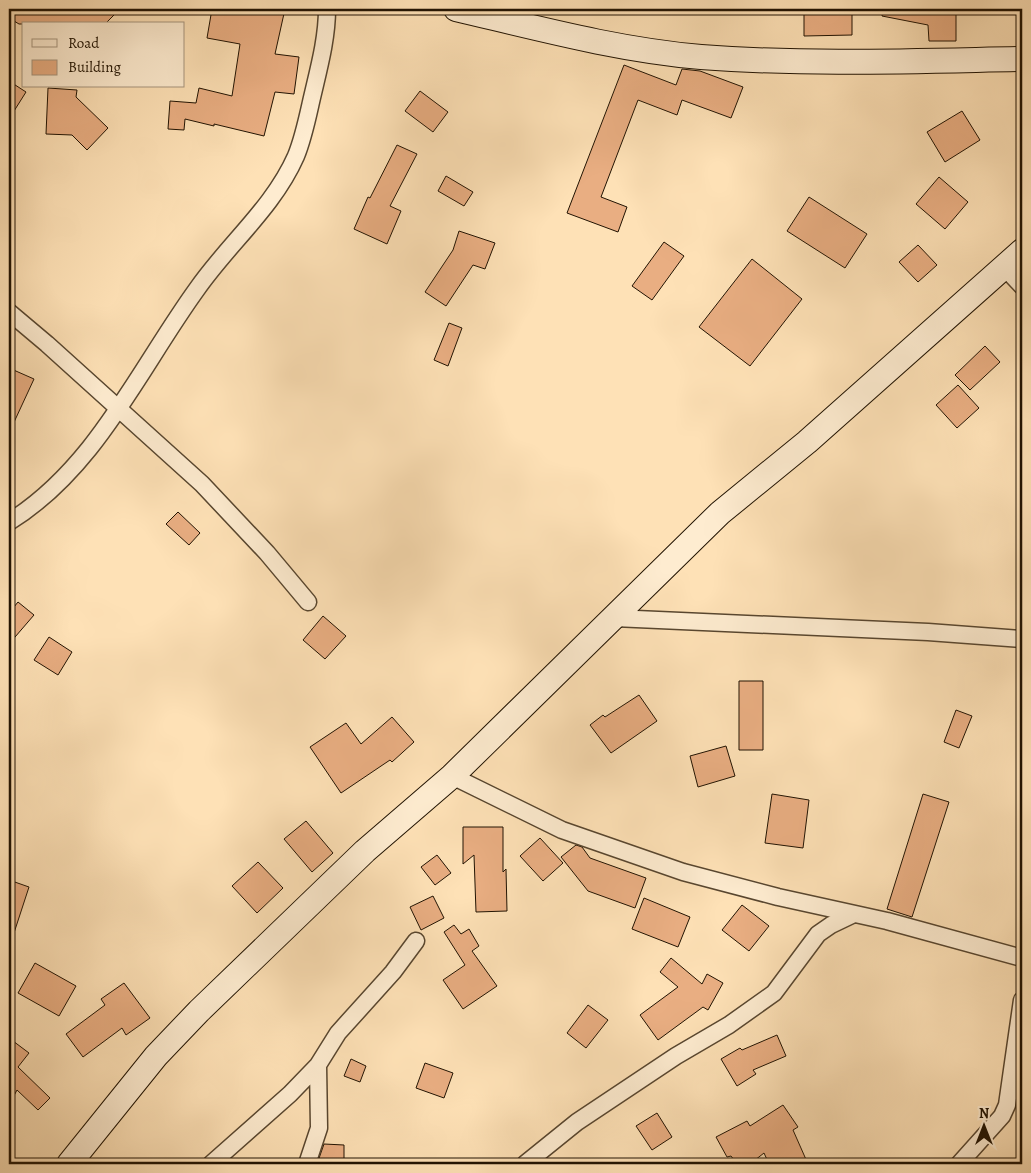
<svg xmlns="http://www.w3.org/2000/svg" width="1031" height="1173" font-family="Alegreya,serif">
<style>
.building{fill:#e9ae82;stroke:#211302}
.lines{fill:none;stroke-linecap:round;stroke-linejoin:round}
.street-casing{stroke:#58462f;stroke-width:19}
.secondary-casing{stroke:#211302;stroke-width:26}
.street{stroke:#feecd0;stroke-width:16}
.secondary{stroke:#feecd0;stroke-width:24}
</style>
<rect width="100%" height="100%" fill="#fee1b6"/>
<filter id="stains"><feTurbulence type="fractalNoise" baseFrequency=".004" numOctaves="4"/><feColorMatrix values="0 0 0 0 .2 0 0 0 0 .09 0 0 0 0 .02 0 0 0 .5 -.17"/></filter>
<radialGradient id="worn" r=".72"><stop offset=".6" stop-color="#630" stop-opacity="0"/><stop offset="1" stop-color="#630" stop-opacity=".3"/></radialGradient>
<path class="building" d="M9 9H120L105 24H19L9 18Z
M212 9H285L275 54 299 57 294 94 275 92 264 136 214 124V126L185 119 184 130 168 129 170 101 196 103 199 88 232 96 240 44 207 38Z
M883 9H956V41H929L928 25 882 16Z
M852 11V35L804 36V12Z
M624 65 676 85 682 69 700 71 743 87 731 118 682 100 677 115 638 100 601 197 627 207 618 232 567 213Z
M9 81 26 92 9 119Z
M48 88 77 90 76 97 108 128 87 150 72 135 46 134Z
M420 91 448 112 433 132 405 111Z
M962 111 980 140 945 162 927 132Z
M397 145 417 154 390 206 401 211 387 244 354 229 368 197 370 198Z
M446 176 473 192 464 206 438 191Z
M939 177 968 202 945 229 916 204Z
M809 197 867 234 845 268 787 231Z
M459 231 495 243 485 269 473 265 446 306 425 292 453 250Z
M664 242 684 256 652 300 632 286Z
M918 245 937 265 918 282 899 262Z
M752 259 802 299 750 366 699 327Z
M449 323 462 328 448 366 434 360Z
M985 346 1000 362 970 390 955 375Z
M9 368 34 379 9 433Z
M958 385 979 408 957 428 936 405Z
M178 512 200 533 189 545 166 524Z
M18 602 34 615 9 644V613Z
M323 616 346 636 325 659 303 640Z
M49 637 72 652 58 675 34 660Z
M739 681H763V750H739Z
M639 695 657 721 611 753 590 725 603 715 605 717Z
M956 710 972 716 959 748 944 742Z
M392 717 414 742 392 762 390 760 341 793 310 747 346 723 361 744Z
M726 746 735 776 698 787 690 756Z
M772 794 809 800 803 848 765 843Z
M923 794 949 802 912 917 887 909Z
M306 821 333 853 312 872 284 839Z
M463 827H503V872L506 869 507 911 476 912 474 855 463 864Z
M540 838 563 863 543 881 520 856Z
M576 845 582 847 590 858 646 878 635 908 588 891 561 857Z
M437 855 451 873 435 885 421 867Z
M258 862 283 888 257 913 232 886Z
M9 880 29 887 12 939 9 938Z
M433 896 444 918 421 930 410 907Z
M644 898 690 917 678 947 632 929Z
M742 905 769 926 749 951 722 930Z
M454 925 461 934 469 929 479 946 472 951 497 986 463 1009 443 980 465 965 444 932Z
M671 958 702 984 707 974 723 983 708 1010 703 1007 658 1040 640 1015 678 987 660 972Z
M35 963 76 986 59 1016 18 993Z
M124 983 150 1018 126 1035 122 1028 83 1057 66 1034 105 1005 101 999Z
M588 1005 608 1020 586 1048 567 1033Z
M777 1035 786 1056 753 1070 756 1074 737 1086 721 1059 740 1048 742 1050Z
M9 1038 29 1053 18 1067 50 1098 38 1110 17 1090 9 1105Z
M351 1059 366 1066 360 1082 344 1076Z
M425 1063 453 1073 444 1098 416 1088Z
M783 1105 798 1127 793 1130 808 1164H769L764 1153 750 1164H737L731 1156 727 1157 716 1137 747 1121 750 1126Z
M657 1113 672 1137 652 1150 636 1126Z
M324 1144 344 1145V1164H317Z"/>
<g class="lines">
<g class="street-casing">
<path id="street" d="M1004 267 1022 286
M9 312 47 344 202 484 267 553 308 602
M9 522C96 468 139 369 197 289 229 243 273 208 296 156 303 139 307 120 311 102 318 71 327 40 327 9
M614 618 928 632 1022 639
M452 776 562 830 683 872 778 897 887 921 1022 958
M211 1164 290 1094 318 1065
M307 1164 319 1128 318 1065 338 1033 393 972 416 941
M525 1164 577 1122 676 1056 729 1025 774 993 818 934 831 925 854 914
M959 1164 1002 1116 1007 1105 1022 1000"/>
</g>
<g class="secondary-casing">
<path id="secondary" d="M456 9C537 28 618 50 701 57 808 65 915 61 1022 59
M69 1164 156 1056 199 1011 365 851 452 776 720 513 807 442 1022 251"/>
</g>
<use href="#street" class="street"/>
<use href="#secondary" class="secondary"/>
</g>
<rect width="1031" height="1173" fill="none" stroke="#fee1b6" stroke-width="30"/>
<rect x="10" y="10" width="1011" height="1153" fill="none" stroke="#211302" stroke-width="2.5"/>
<rect x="15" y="15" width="1001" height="1143" fill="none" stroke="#211302"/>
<rect x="22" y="22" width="162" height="65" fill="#feecd0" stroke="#a6957e"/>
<rect x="32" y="39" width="25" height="8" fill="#feecd0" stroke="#a6957e"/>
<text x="68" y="48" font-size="15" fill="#211302">Road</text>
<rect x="32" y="60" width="25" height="15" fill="#e9ae82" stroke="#a6957e"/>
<text x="68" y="72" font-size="15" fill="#211302">Building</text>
<g transform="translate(984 1126)" stroke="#feecd0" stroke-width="4" paint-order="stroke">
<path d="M0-4L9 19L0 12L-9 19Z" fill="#211302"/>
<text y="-8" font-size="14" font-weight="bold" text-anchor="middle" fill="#211302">N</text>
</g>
<rect width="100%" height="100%" filter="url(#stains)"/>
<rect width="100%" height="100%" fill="url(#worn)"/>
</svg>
